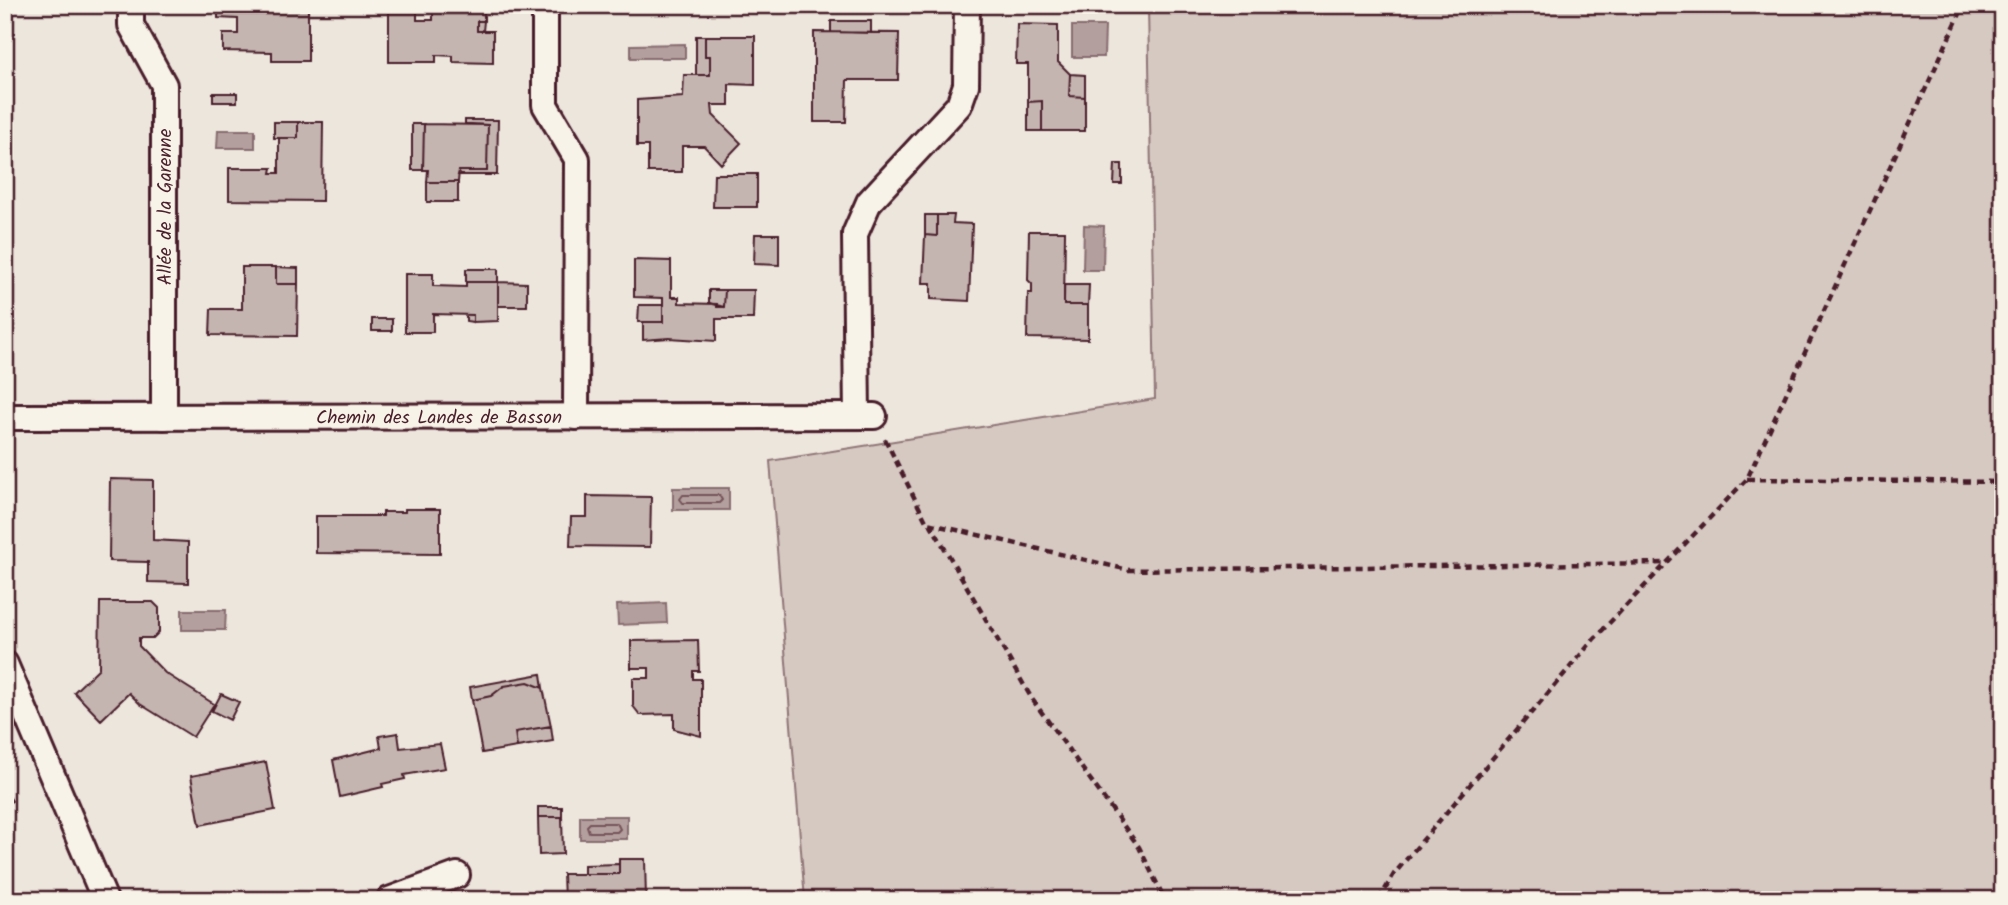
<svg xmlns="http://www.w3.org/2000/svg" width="2008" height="905" font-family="Kalam,sans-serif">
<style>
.green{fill:#d5c9c2;stroke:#907476;stroke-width:2}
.water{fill:#b39f9d;stroke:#896c6f;stroke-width:2}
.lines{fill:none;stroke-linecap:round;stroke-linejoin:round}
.shore{stroke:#745259;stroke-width:2}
.building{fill:#c4b5b0;stroke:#4a1f2b;stroke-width:2}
.minor-casing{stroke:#4a1f2b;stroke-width:30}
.path{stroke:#4a1f2b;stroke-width:4.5;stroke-dasharray:7 5;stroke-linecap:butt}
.minor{stroke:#f7f3e8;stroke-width:24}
.labels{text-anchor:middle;stroke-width:5;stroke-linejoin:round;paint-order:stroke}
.street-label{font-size:19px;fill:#4a1f2b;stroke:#f7f3e8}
</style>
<rect width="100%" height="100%" fill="#ece6dd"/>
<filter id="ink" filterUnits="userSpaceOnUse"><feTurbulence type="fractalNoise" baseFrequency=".0143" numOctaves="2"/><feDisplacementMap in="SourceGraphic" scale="14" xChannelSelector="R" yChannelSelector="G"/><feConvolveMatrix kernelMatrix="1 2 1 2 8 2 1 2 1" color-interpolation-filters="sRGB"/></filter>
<g filter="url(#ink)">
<path class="green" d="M1148 5H2003V900H805L770 461 1155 399Z"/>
<path class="water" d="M1072 26H1105L1104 57H1072Z
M685 44V58H631V45Z
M218 130H255V148H217Z
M1084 225 1104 226 1103 270H1083Z
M673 488H729V510H673Z
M666 603 667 623 618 625 617 605Z
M182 610H226L225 630H182Z
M580 816H627V839H580Z"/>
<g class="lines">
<path class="shore" d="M683 495H719L722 500 719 503H683L680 499Z
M590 823H617L620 829 617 832H589L587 826Z"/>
</g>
<path class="building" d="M218 5 308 7V61H272V52L223 51V34H238V19L218 18Z
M463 5H484V21H477V31H493V63L453 62V56L436 55V62H389V12H417V20H433V7Z
M477 21H484L483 31H477Z
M831 21H871V33L831 32Z
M1017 24 1058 25V62L1070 74 1069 96 1085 97V131H1042V101L1028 102V64H1016Z
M814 32 899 33 898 80H847L846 122H814Z
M696 36H705V56H710V75H696Z
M705 36H755V85L729 84V105H712L713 115 741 143 721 164 704 146H682V172H648V146H637V100L683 97 684 75H710V56H705Z
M1070 74 1085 75V97L1069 96Z
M213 93H237V102H213Z
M1042 101V131H1028V102Z
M465 120H498L497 175H458L459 171H487L488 125 465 124Z
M274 122H298V138H274Z
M298 122H323L322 201 229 200V168H272L271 173H279V138H298Z
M412 124H424L423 170H412Z
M424 124 488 125 487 171H459L458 182H427L428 170H423Z
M1115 164H1122V184H1114Z
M714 174H757V207H713Z
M427 182H458V202H427Z
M925 215H937V236L925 235Z
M937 215H954L953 223 972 224 969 301 931 299V283H923L925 235 937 236Z
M1029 231H1065L1064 305H1088V339L1027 338 1028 293H1032V284L1028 280Z
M755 234H779V265L754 264Z
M634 260 671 261V297H679V303L717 304V307H724L725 290H754L753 319H716V341L669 338 643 340V322H663V298L634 297Z
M242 267H276V284H298L297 336 210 335 211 309H242Z
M276 267 298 268V284H276Z
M466 269H498V282H466Z
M405 274H433V286L466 287V282H498V321L473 322V315L433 314V332H405Z
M498 282 527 283V306H498Z
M1064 285H1089L1088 305H1064Z
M709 290H725L724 307 709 303Z
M639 305H663V322H638Z
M466 315H473V322L466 321Z
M372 319H392V331H372Z
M110 479 153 480V540L188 542V583L148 582V562L109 561Z
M587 496 651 497 650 547 570 546 571 517H587Z
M405 509H440V554L316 553V516H383V512H405Z
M100 602H153L159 608V632L153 638H139V646L165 673 214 704 193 737 140 704 129 693 101 720 74 692 99 668Z
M698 640 699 671H693V679H701V736L674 729V714L640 715 633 706V678H649V668H631V641Z
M541 674 543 688 528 682 504 686 491 696 472 700 470 687Z
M528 682 543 688 551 726 515 732 517 747 482 753 472 700 491 696 504 686Z
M221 694 239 702 230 720 212 711Z
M551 726 553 741 517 747 515 732Z
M398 733 400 748 440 744 445 768 404 775 405 779 382 784 383 787 340 797 333 760 381 748 379 736Z
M266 762 275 810 200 825 191 776Z
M5 790 12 801 5 805Z
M538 807H562V817H538Z
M538 817H562L563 854 539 855Z
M619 859H645L646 900H564L563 874H619Z
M619 864V874H584V865Z"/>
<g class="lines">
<g class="minor-casing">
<g id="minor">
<path d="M131 5V25L164 85V417"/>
<path d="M545 5V105L577 159 576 417"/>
<path d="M857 416 855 234 869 202 959 105 966 85 967 5"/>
<path id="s1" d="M5 417 874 416"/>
<path d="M5 664 105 900"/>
<path d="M389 900 457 875"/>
</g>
</g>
<path class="path" d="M885 439 927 523 1129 570 1666 563
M1747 479 2003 482
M930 523 1032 699 1139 847 1165 900
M1379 900 1394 874 1594 639 1747 479 1964 5"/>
<use href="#minor" class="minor"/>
</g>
</g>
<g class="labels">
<g class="street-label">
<text transform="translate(164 207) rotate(-90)" y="7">Allée de la Garenne</text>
<text dy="7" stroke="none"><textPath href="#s1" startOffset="434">Chemin des Landes de Basson</textPath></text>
</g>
</g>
<rect width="2008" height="905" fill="none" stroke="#f7f3e8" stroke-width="28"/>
<rect x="14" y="14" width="1980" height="877" fill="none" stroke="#4a1f2b" stroke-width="2.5" filter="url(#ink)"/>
</svg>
